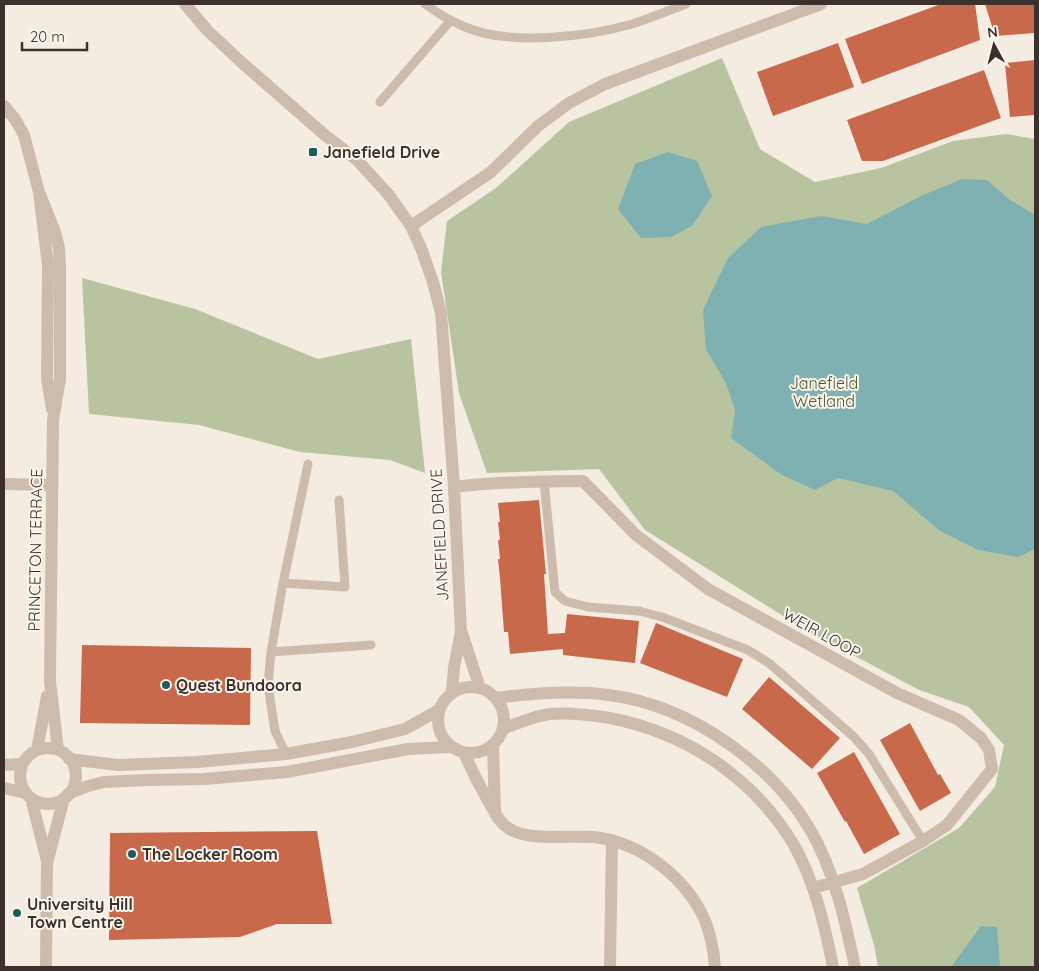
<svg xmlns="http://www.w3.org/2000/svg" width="1039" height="971" font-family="Quicksand,sans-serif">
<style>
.green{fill:#b8c4a0}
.water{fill:#7fb0b2}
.building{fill:#c8694b}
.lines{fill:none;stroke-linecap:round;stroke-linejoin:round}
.lane{stroke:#cdbbac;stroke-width:9}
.street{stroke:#cdbbac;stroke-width:12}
.poi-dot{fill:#1f5a5e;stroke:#fbf5ee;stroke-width:2}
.labels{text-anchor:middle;stroke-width:4;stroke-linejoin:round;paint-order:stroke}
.poi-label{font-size:16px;font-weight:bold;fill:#3b302b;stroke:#fbf5ee;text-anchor:start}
.park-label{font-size:16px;fill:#4a5a2e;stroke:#fbf5ee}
.street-label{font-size:16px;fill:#3b302b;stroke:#fbf5ee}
</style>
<rect width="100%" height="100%" fill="#f4ebe1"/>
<path class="green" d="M722 58 760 149 815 182 881 168 953 141 1006 134 1035 139V967H878L874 945 857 888 959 828 995 787 1004 745 969 707 919 690 804 629 645 530 599 469 487 473 459 393 441 272 447 221 496 188 569 122Z
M82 278 195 309 318 359 411 339 425 473 390 460 300 452 199 425 89 414Z"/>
<path class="water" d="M668 152 697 161 712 196 692 226 671 237 641 238 618 209 635 164Z
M962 179 987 180 1010 200 1035 215V549L1018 557 978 550 940 531 893 491 838 478 815 490 782 475 731 438 735 410 726 383 706 349 703 310 728 258 761 227 821 216 867 224 921 196Z
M981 926 997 927 1000 967H951Z"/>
<path class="building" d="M941 4H975L980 40 862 84 845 39Z
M985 4H1035V33L995 36Z
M838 43 854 87 773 116 757 72Z
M1035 60V115L1010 117 1005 63Z
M984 70 1001 118 883 161H862L847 120Z
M539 500 546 574H544L548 634 565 633 567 614 639 621 635 663 563 655V649L510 654 508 632H504L500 578 498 559H500L498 540H500L498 522H500L498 503Z
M656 623 743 659 727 697 640 663Z
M82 645 251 648 250 725 80 723Z
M769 677 840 738 812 769 742 709Z
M910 723 938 775 940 774 951 793 920 811 880 740Z
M854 752 900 834 864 854 846 821 845 822 817 773Z
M317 831 332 924H277L240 937 109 940 110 833Z"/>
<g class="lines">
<path class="lane" d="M425 4C437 13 451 21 465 27 509 46 587 37 632 24 650 18 668 11 686 4
M380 102 451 20
M544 481 555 592 565 601 588 607 639 611 662 617 748 650 769 663 854 737 869 754 923 841
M283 583 345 587 339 500
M271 652 371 645
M286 754 275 731 268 685 271 652 283 583 308 464"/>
<path class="street" d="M185 4 207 30 240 61 326 136 357 160 388 194 411 226 421 248 433 282 441 313 454 487 461 631 454 668 452 692
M4 106 15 119 24 135 39 192 48 265 47 379 52 409
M39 192 55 232 59 248 60 267V379L53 420 50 681 58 750
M411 226 491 172 538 126 569 103 605 84 821 4
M4 484 52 485
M454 487C497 482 540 481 583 481L636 535 708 589 897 693 959 720 981 738 989 750 992 769 947 825 923 841 863 874 813 888
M462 633 480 688
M438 720a33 33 0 1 1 66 0a33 33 0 1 1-66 0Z
M496 698C533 693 571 690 609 695 693 706 780 768 818 844 837 883 846 925 855 967
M503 729C518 723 534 716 550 714 570 712 591 715 610 718 687 733 754 778 794 845 815 883 825 926 833 967
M493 746 495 811
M20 776a28 28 0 1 1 56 0a28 28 0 1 1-56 0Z
M37 750 47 696
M464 753C472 771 480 787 490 804 495 813 499 822 508 828 528 842 569 835 594 837 638 842 680 873 701 912 709 927 714 950 715 967
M69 759 118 765 197 762 286 754 352 742 405 729 439 710
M4 765 22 764
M4 788 25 793
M68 794 88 786 104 782 147 780 204 779 287 772 408 749 450 747
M31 798 47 861
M46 967 47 863 64 798
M610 967 612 840"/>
</g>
<g class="poi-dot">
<rect x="308" y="147" width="10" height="10" rx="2.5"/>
<circle cx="166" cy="685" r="5"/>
<circle cx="132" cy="854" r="5"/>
<circle cx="17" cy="913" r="5"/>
</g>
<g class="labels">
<g class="poi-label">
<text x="323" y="158">Janefield Drive</text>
<text x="176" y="691">Quest Bundoora</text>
<text x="142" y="860">The Locker Room</text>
<text x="27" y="910">University Hill<tspan x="27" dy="18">Town Centre</tspan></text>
</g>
<g class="park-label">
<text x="824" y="389">Janefield<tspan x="824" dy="18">Wetland</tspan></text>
</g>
<g class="street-label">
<text transform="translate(439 535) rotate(-93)" y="6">JANEFIELD DRIVE</text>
<text transform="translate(35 550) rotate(-89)" y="6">PRINCETON TERRACE</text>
<text transform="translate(822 633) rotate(29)" y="6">WEIR LOOP</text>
</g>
</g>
<rect width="1039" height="971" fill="none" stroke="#3b302b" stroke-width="10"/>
<g transform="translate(994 45) rotate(353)" stroke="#fbf5ee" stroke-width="4" paint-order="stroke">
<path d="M0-4L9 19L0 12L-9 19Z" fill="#3b302b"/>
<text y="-8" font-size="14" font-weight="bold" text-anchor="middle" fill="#3b302b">N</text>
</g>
<path d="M22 42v8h65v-8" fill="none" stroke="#3b302b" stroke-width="2.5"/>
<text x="30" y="42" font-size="15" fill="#3b302b" stroke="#fbf5ee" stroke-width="4" paint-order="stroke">20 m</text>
</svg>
